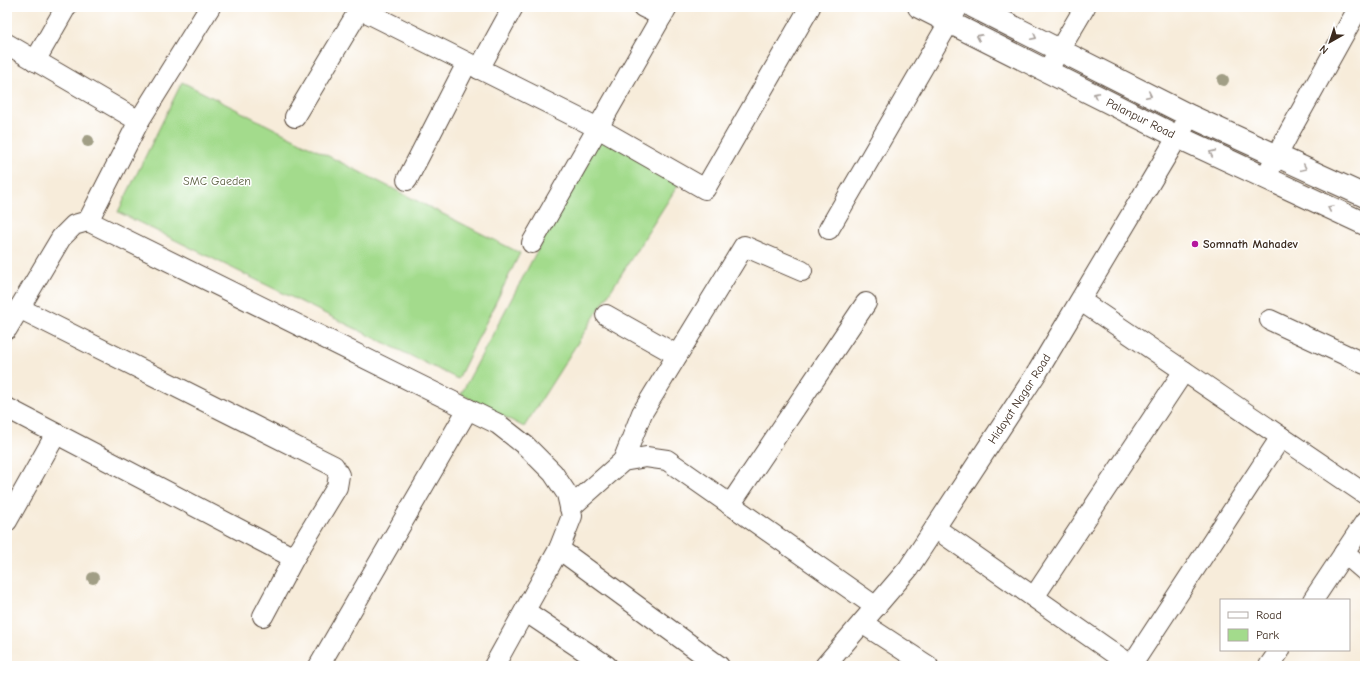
<svg xmlns="http://www.w3.org/2000/svg" width="1372" height="673" font-family="'Comic Neue',sans-serif">
<style>
.green{fill:#a3db8c;stroke:#6f8255}
.lines{fill:none;stroke-linecap:round;stroke-linejoin:round}
.minor-casing{stroke:#57473a;stroke-width:22}
.tertiary-casing{stroke:#57473a;stroke-width:24}
.minor{stroke:#fff;stroke-width:20}
.tertiary{stroke:#fff;stroke-width:22}
.tree{fill:#a19e85}
.oneway{stroke:#a79f9a}
.poi-dot{fill:#b5179e;stroke:#fff;stroke-width:1.5}
.labels{text-anchor:middle;stroke-width:3;stroke-linejoin:round;paint-order:stroke}
.street-label{font-size:12px;fill:#3b2a1e;stroke:#fff}
.park-label{font-size:12px;fill:#5a5f3f;stroke:#fff}
.poi-label{font-size:12px;font-weight:bold;fill:#3b2a1e;stroke:#fff;text-anchor:start}
</style>
<rect width="100%" height="100%" fill="#fff"/>
<filter id="ink" filterUnits="userSpaceOnUse"><feTurbulence type="fractalNoise" baseFrequency=".025" numOctaves="2"/><feDisplacementMap in="SourceGraphic" scale="8" xChannelSelector="R" yChannelSelector="G"/><feConvolveMatrix kernelMatrix="1 2 1 2 8 2 1 2 1" color-interpolation-filters="sRGB"/></filter>
<filter id="wash" filterUnits="userSpaceOnUse"><feTurbulence type="fractalNoise" baseFrequency=".012" numOctaves="4" result="noise"/><feDisplacementMap in="SourceGraphic" scale="16" xChannelSelector="R" yChannelSelector="G"/><feGaussianBlur stdDeviation="0.9" result="paint"/><feColorMatrix in="noise" values="0 0 0 0 0 0 0 0 0 0 0 0 0 0 0 0 0 1.4 0 .05"/><feComposite in="paint" operator="in"/></filter>
<g filter="url(#wash)">
<rect width="100%" height="100%" fill="#f7ecda"/>
<path class="green" d="M182 82 520 253 458 379 118 212Z
M598 136 680 182 524 427 461 394Z"/>
</g>
<g filter="url(#ink)">
<g class="lines">
<g class="minor-casing">
<g id="minor">
<path d="M643 7 662 16"/>
<path d="M360 9 598 128 705 189 810 7"/>
<path d="M7 44 139 121 88 221 498 424 526 446 553 473 567 494 572 516 559 549 494 666"/>
<path d="M35 61 66 7"/>
<path d="M479 69 513 7"/>
<path d="M1047 71 1085 7"/>
<path d="M295 117 361 7"/>
<path d="M139 121 210 7"/>
<path d="M1265 178 1290 131 1359 7"/>
<path d="M407 180 467 63"/>
<path d="M829 229 958 7"/>
<path d="M532 243 667 7"/>
<path d="M1081 301 1365 494"/>
<path d="M19 308 334 466 339 475 337 487 294 558 263 616"/>
<path d="M606 315 677 355"/>
<path d="M1270 320 1365 364"/>
<path d="M7 329 61 238 74 225 88 221"/>
<path d="M7 408 294 558"/>
<path d="M623 461 642 413 744 246 802 271"/>
<path d="M730 505 866 303"/>
<path d="M570 508 623 461 646 457 667 460 876 607"/>
<path d="M7 521 56 434"/>
<path d="M935 528 1132 666"/>
<path d="M559 549 719 666"/>
<path d="M1344 553 1365 571"/>
<path d="M1034 597 1184 371"/>
<path d="M1313 600 1365 522"/>
<path d="M525 611 607 666"/>
<path d="M862 623 928 666"/>
<path d="M319 666 468 409"/>
<path id="s1" d="M825 666 908 569 1038 371 1190 116"/>
<path d="M1131 666 1281 437"/>
<path d="M1269 666 1280 650"/>
</g>
</g>
<g class="tertiary-casing">
<g id="tertiary">
<path id="s2" d="M919 7 1178 137 1365 224"/>
<path d="M974 7 1190 116 1365 196"/>
</g>
</g>
<use href="#minor" class="minor"/>
<use href="#tertiary" class="tertiary"/>
</g>
<g class="tree">
<circle cx="1223" cy="80" r="6"/>
<circle cx="88" cy="141" r="6"/>
<circle cx="93" cy="578" r="6"/>
</g>
<defs><path id="oneway-chevron" d="M-2-3.5L2.5 0L-2 3.5" fill="none" stroke-width="1.6" stroke-linecap="round" stroke-linejoin="round"/></defs>
<g class="oneway">
<use href="#oneway-chevron" transform="translate(979 37) rotate(-154)"/>
<use href="#oneway-chevron" transform="translate(1034 37) rotate(27)"/>
<use href="#oneway-chevron" transform="translate(1096 95) rotate(-153)"/>
<use href="#oneway-chevron" transform="translate(1149 95) rotate(26)"/>
<use href="#oneway-chevron" transform="translate(1212 153) rotate(-155)"/>
<use href="#oneway-chevron" transform="translate(1304 168) rotate(25)"/>
<use href="#oneway-chevron" transform="translate(1330 208) rotate(-155)"/>
</g>
</g>
<circle class="poi-dot" cx="1195" cy="244" r="4"/>
<g class="labels">
<g class="street-label">
<text dy="4" stroke="none"><textPath href="#s2" startOffset="248">Palanpur Road</textPath></text>
<text dy="4" stroke="none"><textPath href="#s1" startOffset="331">Hidayat Nagar Road</textPath></text>
</g>
<g class="park-label">
<text x="217" y="185">SMC Gaeden</text>
</g>
<g class="poi-label">
<text x="1203" y="248">Somnath Mahadev</text>
</g>
</g>
<rect width="1372" height="673" fill="none" stroke="#fff" stroke-width="24"/>
<rect x="1220" y="599" width="130" height="52" fill="#ffffff" stroke="#b1aaa5"/>
<rect x="1228" y="612" width="20" height="6" fill="#ffffff" stroke="#b1aaa5"/>
<text x="1256" y="619" font-size="12" fill="#3b2a1e">Road</text>
<rect x="1228" y="629" width="20" height="12" fill="#a3db8c" stroke="#b1aaa5"/>
<text x="1256" y="639" font-size="12" fill="#3b2a1e">Park</text>
<g transform="translate(1330 42) rotate(219)" stroke="#ffffff" stroke-width="3" paint-order="stroke">
<path d="M0-3L7 15L0 10L-7 15Z" fill="#3b2a1e"/>
<text y="-6" font-size="11" font-weight="bold" text-anchor="middle" fill="#3b2a1e">N</text>
</g>
</svg>
